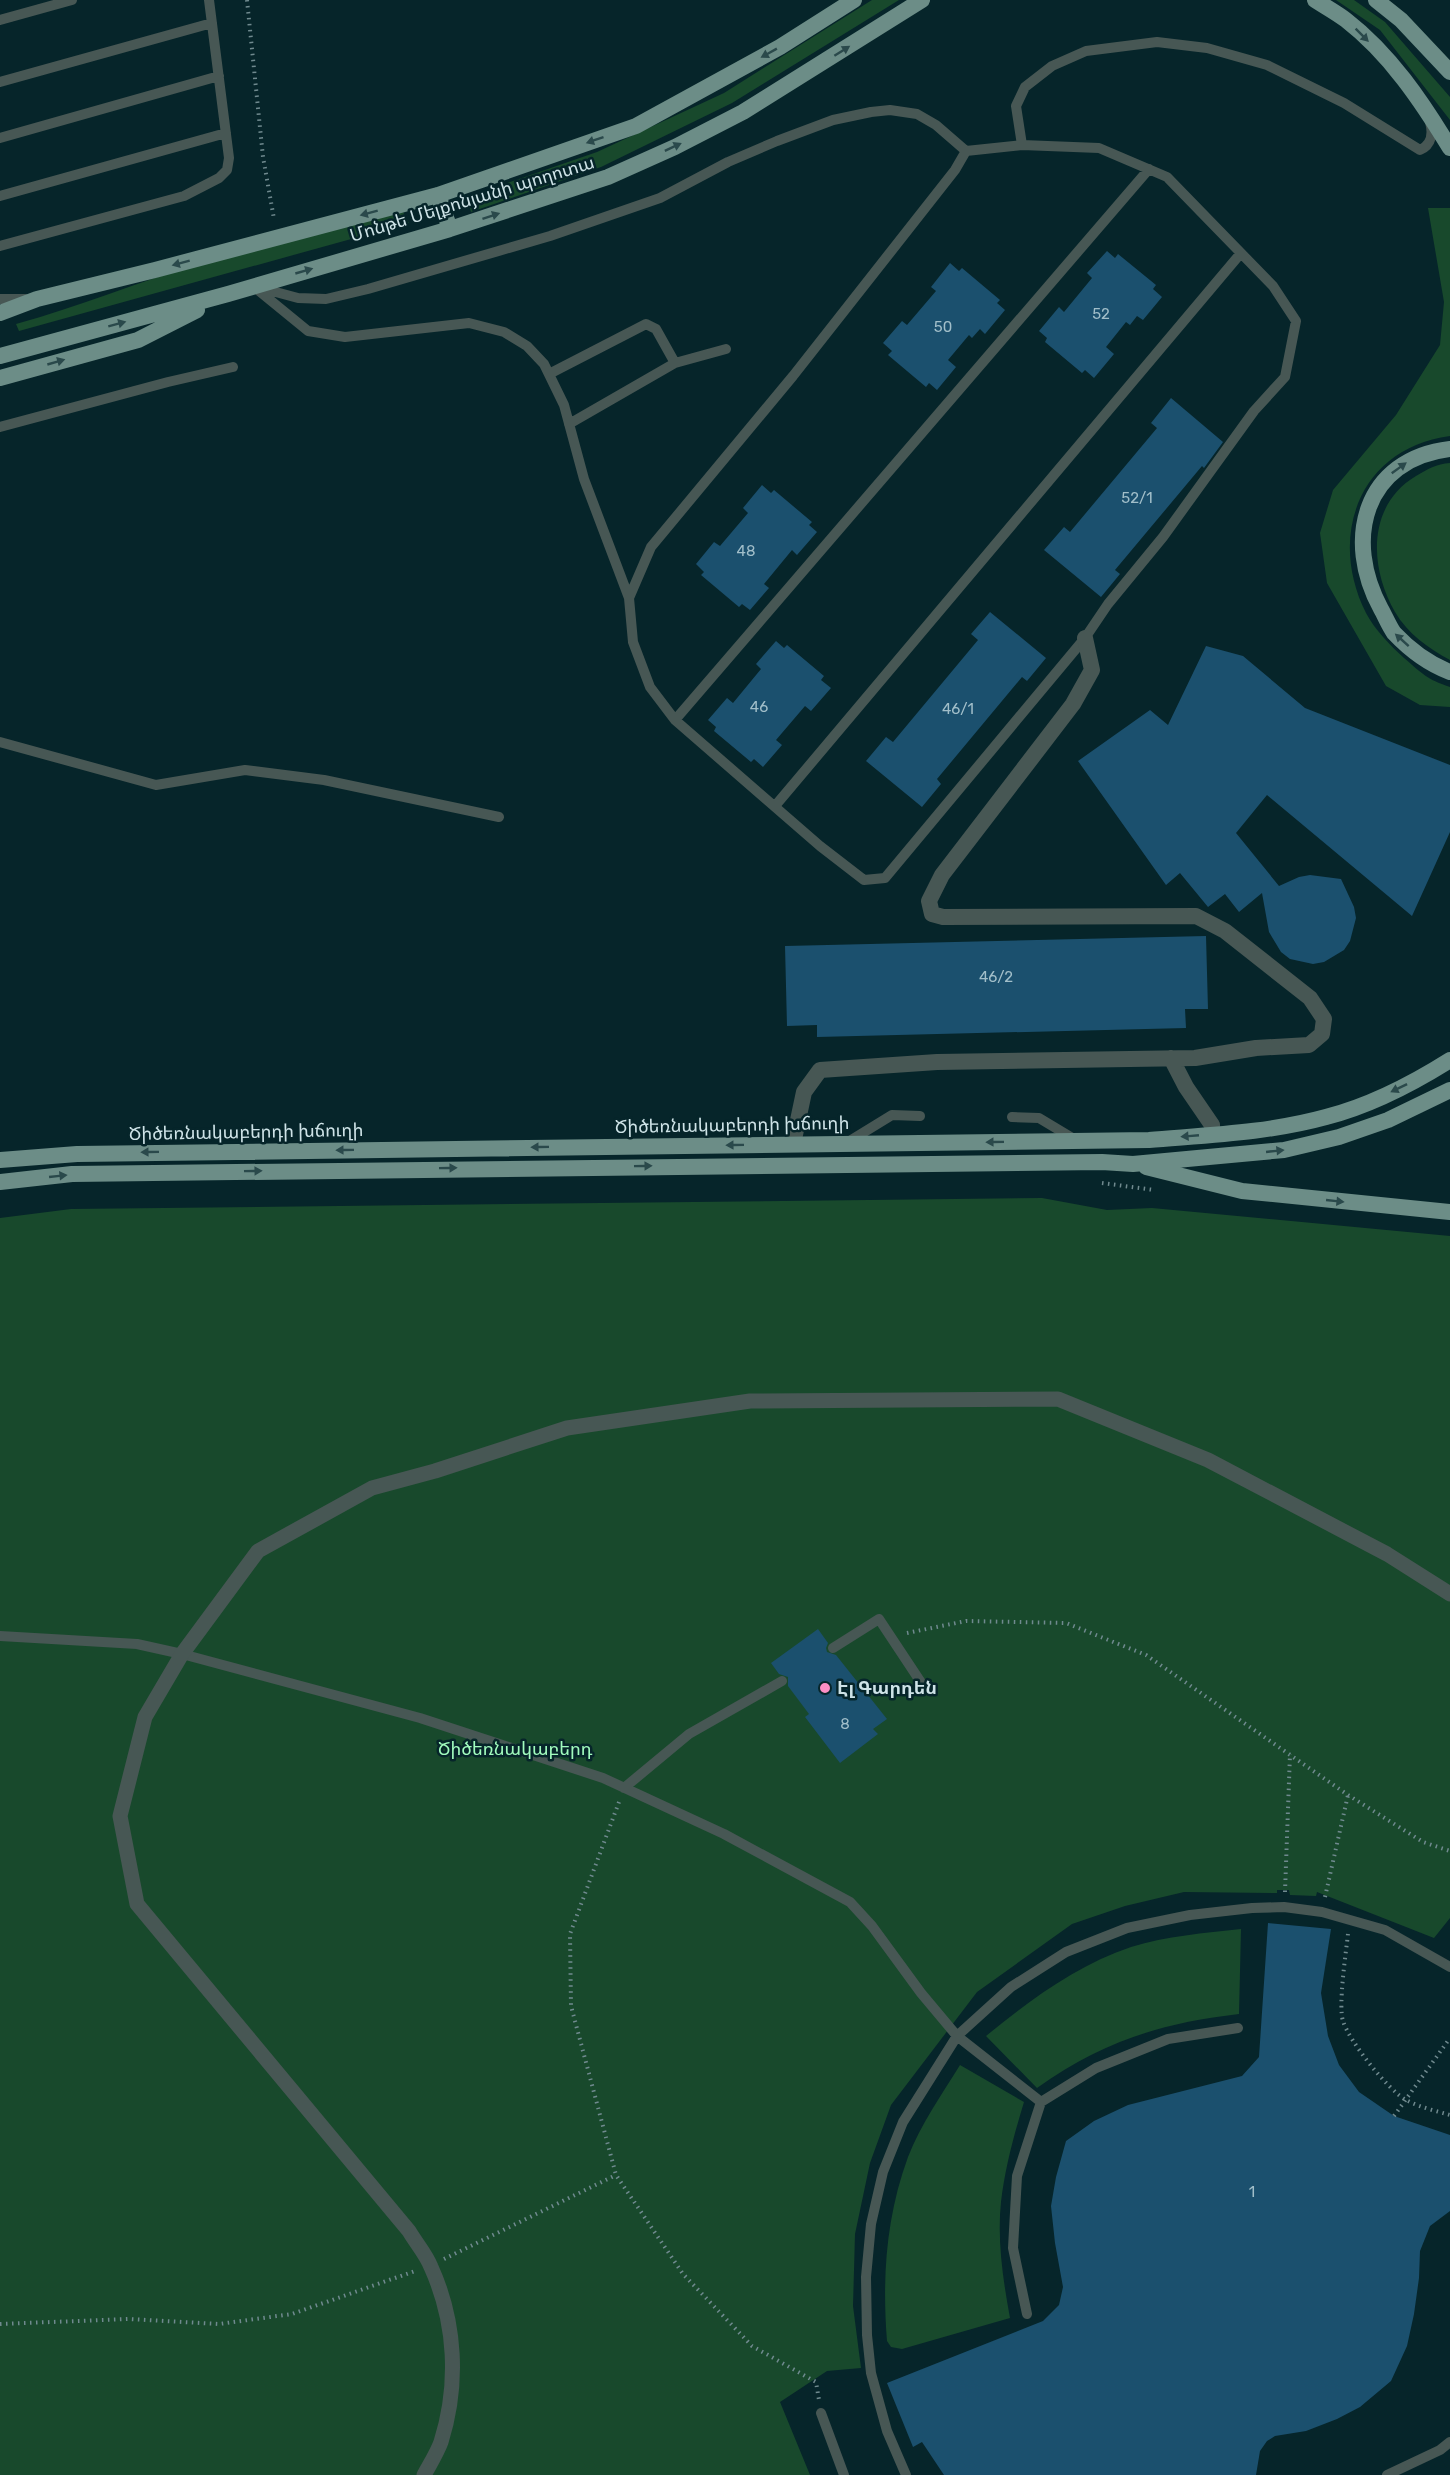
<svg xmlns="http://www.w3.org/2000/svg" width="1450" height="2475" font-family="Rubik,'Noto Sans Armenian',sans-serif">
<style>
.green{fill:#18492c}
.building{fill:#1b506e}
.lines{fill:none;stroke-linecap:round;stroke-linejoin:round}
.path{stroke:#708a8f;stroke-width:4;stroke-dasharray:1.5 4.5;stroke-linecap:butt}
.service{stroke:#475754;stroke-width:10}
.pedestrian{stroke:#475754;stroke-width:15}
.minor{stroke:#475754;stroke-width:16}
.primary{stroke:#6c8d87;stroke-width:16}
.oneway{fill:#2a494b}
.poi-dot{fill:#fb8fc5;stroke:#06252a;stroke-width:2}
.labels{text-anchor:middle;stroke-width:5;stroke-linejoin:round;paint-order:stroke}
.number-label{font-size:15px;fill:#a1bec9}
.street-label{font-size:18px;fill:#cee3e7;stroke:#06252a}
.poi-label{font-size:18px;font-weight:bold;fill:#cee3e7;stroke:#06252a;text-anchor:start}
.park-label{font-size:18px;fill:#a1fcbe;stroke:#06252a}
</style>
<rect width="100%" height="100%" fill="#06252a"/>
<path class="green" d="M872 0H899L732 103 601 167 471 212 467 197 597 152 724 93Z
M1336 0H1354L1385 22 1450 97V120L1380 30Z
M1428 208H1450V436C1360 448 1327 535 1366 613 1375 630 1390 645 1404 658 1423 674 1426 679 1450 687V707L1420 705 1386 686 1327 583 1320 533 1333 490 1396 415 1440 345 1444 302Z
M402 210 409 223 19 331 16 324C79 307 139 281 203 263 269 244 336 228 402 210Z
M1450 463V660C1428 648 1408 634 1395 612 1369 567 1367 505 1416 476 1428 469 1436 464 1450 463Z
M1042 1198 1107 1210 1152 1208 1450 1236V1918L1434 1938 1317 1892 1316 1896 1290 1895 1289 1890H1277V1893L1184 1892 1125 1906 1072 1924 977 1992 891 2105 870 2163 855 2234 853 2306 861 2368 827 2371 780 2402 810 2475H0V1218L71 1209Z
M1241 1929 1239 2014C1161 2023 1101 2042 1037 2088L986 2036C1030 2000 1077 1965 1131 1947 1167 1936 1204 1933 1241 1929Z
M960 2065 1024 2102C1014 2135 1005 2168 1001 2202 997 2240 1003 2280 1010 2318L902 2349 891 2347 887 2341C882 2278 886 2217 908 2157 921 2124 942 2094 960 2065Z"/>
<path class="building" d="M1107 251 1115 258 1118 254 1156 285 1153 289 1162 297 1143 320 1137 316 1130 325 1126 322 1106 347 1114 354 1094 378 1085 370 1082 373 1045 342 1047 338 1039 331 1059 307 1064 312 1092 278 1087 273Z
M950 263 959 271 962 268 1000 300 997 303 1005 310 985 334 980 329 972 338 969 335 948 360 956 367 937 390 929 383 926 387 888 355 892 351 883 343 902 321 907 325 936 291 931 287Z
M1171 398 1223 442 1204 468 1202 466 1115 570 1120 574 1101 597 1044 550 1064 527 1070 532 1157 428 1151 423Z
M762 485 771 493 774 490 812 522 809 525 817 532 797 555 792 550 764 584 769 588 750 610 742 604 739 607 701 575 704 572 696 564 714 542 720 546 748 513 743 508Z
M990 612 1046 658 1027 681 1022 677 937 779 941 784 922 807 866 761 886 737 893 742 978 640 971 634Z
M776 641 784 648 787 645 824 676 821 680 831 688 811 711 805 706 776 740 782 745 763 767 754 759 751 762 714 731 716 727 708 720 727 698 733 703 761 669 756 664Z
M1206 646 1243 656 1305 708 1450 765V832L1412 916 1267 795 1236 833 1279 886 1299 877 1310 875 1341 879 1354 907 1356 918 1350 941 1344 950 1324 962 1313 964 1290 959 1281 952 1269 932 1262 893 1239 912 1225 894 1208 907 1180 873 1166 885 1078 761 1150 710 1168 725Z
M1206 936 1208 1009H1185L1186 1028 817 1037V1025L787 1026 785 946Z
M818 1629 828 1643 826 1648 827 1652 836 1655 887 1719 873 1729 878 1734 840 1763 805 1717 809 1714 788 1686V1677L779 1674 771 1663Z
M1268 1923 1331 1929 1321 1993 1328 2036 1339 2065 1359 2092 1394 2116 1450 2135V2211L1430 2226 1420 2251 1419 2278 1414 2314 1407 2346 1391 2381 1360 2407 1337 2419 1306 2431 1275 2436 1267 2441 1260 2451 1256 2475H944L922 2442 913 2447 887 2383 1043 2321 1059 2305 1063 2287 1055 2243 1051 2206 1056 2177 1066 2141 1094 2121 1128 2105 1242 2076 1259 2057Z"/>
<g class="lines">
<path class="path" d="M247 0 263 157 274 219
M1102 1183 1154 1190
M907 1633 966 1621 1066 1623 1146 1655 1348 1795 1423 1842 1450 1851
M619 1802 570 1934 571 2006 616 2175 683 2274 752 2346 816 2382 819 2400
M1285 1892 1290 1754
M1325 1897 1348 1795
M1348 1934C1346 1952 1338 2006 1343 2021 1349 2041 1388 2090 1406 2100 1419 2107 1436 2111 1450 2115
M1394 2116 1450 2038
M444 2259 616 2175
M0 2324 129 2319 219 2324 292 2314 415 2271"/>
<path class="service" d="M0 20 72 0
M0 82 212 23
M0 138 219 76
M1022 145 1016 106 1025 87 1052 66 1086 51 1157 42 1207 48 1267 65 1344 103 1420 150C1432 145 1433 133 1430 122
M0 196 226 133
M0 246 184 196 219 178 227 170 229 158 209 0
M253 286 308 331 345 337 469 323 504 332 527 346 544 364 564 405 584 479 629 598 633 642 650 687 675 720 820 846 864 880 885 878 1085 638 1108 604 1163 537 1254 411 1285 377 1296 321 1273 286 1167 177 1099 148 1022 145 966 151
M257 287 298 298 326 299 368 289 550 236 660 198 728 162 777 141 833 120 871 112 890 110 917 114 936 125 966 151 955 170 793 376 651 547 629 598
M0 299H25
M549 374 646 324 656 329 675 363
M569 424 675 363 726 349
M0 427 168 382 233 367
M675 720 1149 169
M0 742 156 785 245 770 324 780 499 817
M775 806 1241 253
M1012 1117 1039 1118 1074 1139
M848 1142 892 1115 920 1116
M0 1636 137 1644 182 1654 420 1718 603 1778 724 1834 850 1902 872 1926 921 1993 957 2036 1041 2102
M833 1648 879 1619 926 1690
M624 1788 689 1734 782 1681
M1027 2314 1013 2248 1017 2176 1041 2102 1096 2068 1168 2039 1238 2028
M821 2413 844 2475
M906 2475 887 2431 871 2373 867 2335 866 2277 871 2224 883 2172 903 2122 957 2036 1011 1987 1066 1952 1127 1928 1190 1915 1252 1908 1284 1907 1322 1912 1385 1930 1450 1967
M1387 2475 1440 2450 1450 2442"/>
<path class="pedestrian" d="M424 2475C430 2464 437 2453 441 2442 459 2385 456 2322 431 2267 426 2254 416 2243 409 2231L137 1904 120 1816 145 1717 182 1654 258 1551 372 1488 435 1471 567 1428 750 1401 1058 1399 1208 1460 1387 1554 1450 1594"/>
<path class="minor" d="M1171 1058 1186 1087 1212 1125
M793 1144 804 1092 820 1070 937 1062 1195 1058 1256 1048 1309 1045 1322 1034 1324 1019 1310 998 1225 931 1196 916 943 917 932 914 929 901 942 875 1073 704 1092 670 1085 638"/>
<path class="primary" d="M1315 0C1326 7 1337 13 1346 20 1390 54 1422 102 1450 148
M1376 0 1401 20 1450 72
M438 195 450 229
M0 313 37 299 155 270 438 195 636 126 780 47 854 0
M0 356 228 294 450 229 608 177 675 147 743 112 922 0
M0 378 138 340 197 310
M1450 449C1364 459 1343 540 1381 609 1385 616 1389 626 1394 633 1410 650 1429 664 1450 672
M0 1160 77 1154 1149 1140C1207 1135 1268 1133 1326 1117 1369 1106 1412 1084 1450 1060
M1146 1167 1242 1191 1450 1212
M0 1182 72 1174 1102 1162 1133 1164 1284 1150 1339 1137 1388 1120 1450 1090"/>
</g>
<defs><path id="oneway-solid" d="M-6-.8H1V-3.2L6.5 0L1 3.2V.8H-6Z" transform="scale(1.5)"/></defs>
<g class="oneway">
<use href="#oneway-solid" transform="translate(1362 35) rotate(45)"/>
<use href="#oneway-solid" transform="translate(842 51) rotate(-32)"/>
<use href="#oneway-solid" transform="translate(769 53) rotate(151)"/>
<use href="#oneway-solid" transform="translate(595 140) rotate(161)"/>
<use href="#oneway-solid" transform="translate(673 147) rotate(-25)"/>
<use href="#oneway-solid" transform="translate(369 213) rotate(165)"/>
<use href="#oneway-solid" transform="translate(491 216) rotate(-18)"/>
<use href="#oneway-solid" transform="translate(181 263) rotate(165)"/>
<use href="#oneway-solid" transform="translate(304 271) rotate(-16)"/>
<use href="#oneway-solid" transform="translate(117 324) rotate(-15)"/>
<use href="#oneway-solid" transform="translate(56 362) rotate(-16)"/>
<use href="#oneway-solid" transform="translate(1399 468) rotate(-36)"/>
<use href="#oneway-solid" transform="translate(1402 640) rotate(-138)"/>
<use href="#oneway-solid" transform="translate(1399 1088) rotate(154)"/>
<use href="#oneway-solid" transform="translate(1190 1136) rotate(175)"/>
<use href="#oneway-solid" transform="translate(995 1142) rotate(179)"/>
<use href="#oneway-solid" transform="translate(735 1145) rotate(179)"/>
<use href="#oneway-solid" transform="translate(540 1147) rotate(179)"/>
<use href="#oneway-solid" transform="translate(345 1150) rotate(179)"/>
<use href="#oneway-solid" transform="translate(1275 1151) rotate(-6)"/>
<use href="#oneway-solid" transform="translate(150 1152) rotate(179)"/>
<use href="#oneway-solid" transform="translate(643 1166) rotate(-1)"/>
<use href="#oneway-solid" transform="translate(448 1168) rotate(-1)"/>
<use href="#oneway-solid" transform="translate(253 1171) rotate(-1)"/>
<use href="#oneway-solid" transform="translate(58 1176) rotate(-6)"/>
<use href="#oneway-solid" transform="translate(1335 1201) rotate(6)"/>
</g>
<circle class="poi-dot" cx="825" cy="1688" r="6"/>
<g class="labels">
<g class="number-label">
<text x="1101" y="319">52</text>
<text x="943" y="332">50</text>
<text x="1137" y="503">52/1</text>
<text x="746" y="556">48</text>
<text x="759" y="712">46</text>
<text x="958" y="714">46/1</text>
<text x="996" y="982">46/2</text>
<text x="845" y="1729">8</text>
<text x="1252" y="2197">1</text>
</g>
<g class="street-label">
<text transform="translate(472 199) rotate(-17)" y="6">Մոնթե Մելքոնյանի պողոտա</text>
<text transform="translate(732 1125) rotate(-1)" y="6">Ծիծեռնակաբերդի խճուղի</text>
<text transform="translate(246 1132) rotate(-1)" y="6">Ծիծեռնակաբերդի խճուղի</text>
</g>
<g class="poi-label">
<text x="837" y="1694">Էլ Գարդեն</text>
</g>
<g class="park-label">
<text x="515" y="1755">Ծիծեռնակաբերդ</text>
</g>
</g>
</svg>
